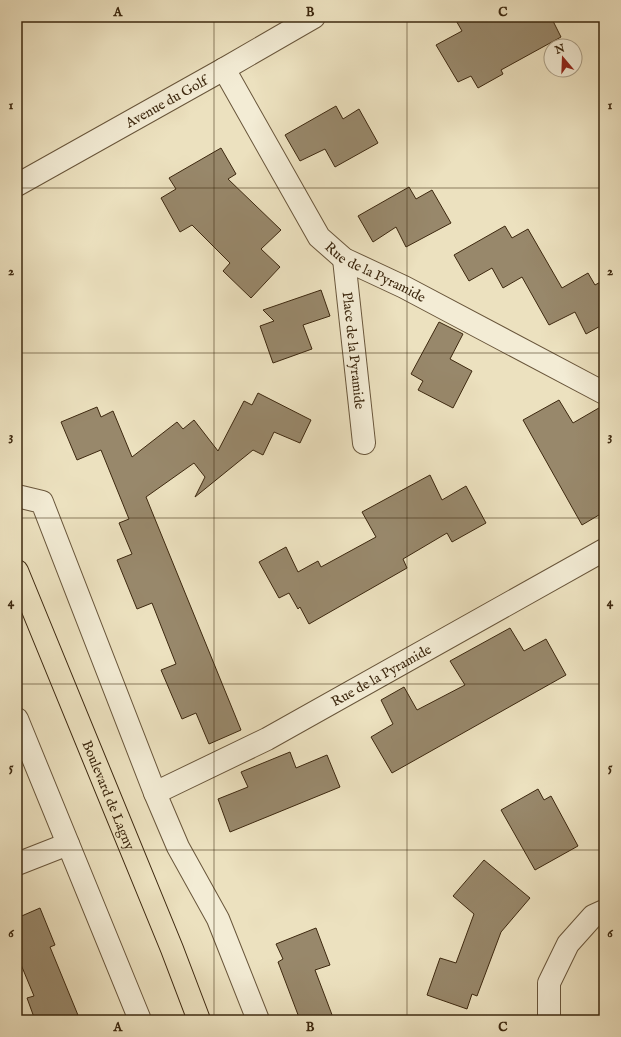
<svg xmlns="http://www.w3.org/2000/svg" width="621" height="1037" font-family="'IM FELL English',serif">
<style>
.building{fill:#98886b;stroke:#3d280f}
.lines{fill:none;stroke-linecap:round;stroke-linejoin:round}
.minor-casing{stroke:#69563b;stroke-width:24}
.major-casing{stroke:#3d280f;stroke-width:24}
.minor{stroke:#f3ecd5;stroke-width:22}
.major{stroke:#ece1bf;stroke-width:22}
.grid{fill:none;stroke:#3d280f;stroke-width:1;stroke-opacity:0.55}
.labels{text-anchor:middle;stroke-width:3.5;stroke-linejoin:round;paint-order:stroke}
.street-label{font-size:14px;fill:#3d280f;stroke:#f3ecd5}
.neatline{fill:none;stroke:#3d280f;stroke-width:1.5}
.grid-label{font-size:13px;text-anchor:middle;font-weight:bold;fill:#3d280f}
</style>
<rect width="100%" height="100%" fill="#ece1bf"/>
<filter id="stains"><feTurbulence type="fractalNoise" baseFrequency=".005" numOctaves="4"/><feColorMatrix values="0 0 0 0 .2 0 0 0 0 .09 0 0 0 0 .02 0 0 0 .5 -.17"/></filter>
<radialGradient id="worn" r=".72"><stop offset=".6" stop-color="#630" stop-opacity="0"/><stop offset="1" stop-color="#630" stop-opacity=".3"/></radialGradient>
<path class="building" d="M454 17H551L561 37 501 70 503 74 478 88 471 76 458 82 436 45 462 31Z
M336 106 343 119 359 109 378 143 335 167 325 149 300 161 285 135Z
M221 148 236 174 228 179 281 230 261 249 280 267 251 298 223 271 230 263 192 225 180 232 161 198 176 189 169 178Z
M409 187 416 199 432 190 451 223 406 247 396 227 373 242 358 216Z
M505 226 512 238 528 229 562 288 588 273 595 285 604 280V324L586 334 575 312 549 325 522 277 503 288 492 268 469 281 454 255Z
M321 290 330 316 303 325 312 349 273 363 260 326 274 321 263 310Z
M439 322 463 334 450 359 472 371 453 408 418 390 423 381 411 374Z
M258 393 311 420 300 443 274 432 263 455 253 450 195 497 205 477 194 463 146 497 241 730 209 744 196 713 182 719 161 670 176 664 152 603 137 609 117 560 132 554 119 523 129 519 101 450 77 460 61 422 97 407 101 417 113 411 132 457 177 422 183 429 194 420 218 451 244 401 252 405Z
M559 400 573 423 604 405V512L582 525 523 420Z
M430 475 442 500 466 486 486 523 452 542 447 533 403 559 407 568 309 624 300 607 298 609 289 593 279 598 259 562 286 547 298 572 318 561 321 567 376 537 362 512Z
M510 628 524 651 546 639 566 675 392 773 371 737 393 724 381 700 404 687 417 710 465 685 450 661Z
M290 752 296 768 327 755 340 787 230 832 218 799 248 787 241 772Z
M538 789 544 800 551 796 578 846 535 870 501 810Z
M484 860 530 898 501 932 477 996 472 994 467 1009 427 995 440 958 456 963 474 914 453 896Z
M40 908 55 945 50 947 80 1020H35L27 998 34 996 17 955V918Z
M316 928 330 965 315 970 334 1020H300L278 962 283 959 276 944Z"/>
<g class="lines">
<g class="minor-casing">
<g id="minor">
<path id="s1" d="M224 69 319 237 344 259 404 287 604 393"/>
<path id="s2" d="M17 185 224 69 314 17"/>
<path id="s3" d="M344 259 364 443"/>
<path d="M17 496 42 502 155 793 178 847 218 919 258 1020"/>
<path d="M17 719 140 1020"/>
<path id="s4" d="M155 793 267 739 604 550"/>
<path d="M17 864 68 844"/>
<path d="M549 1020V983L568 944 593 916 604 911"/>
</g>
</g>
<g class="major-casing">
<g id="major">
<path id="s5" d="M17 571 172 949 199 1020"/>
</g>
</g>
<use href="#minor" class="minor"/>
<use href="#major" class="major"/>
</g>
<path class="grid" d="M214 17V1020M407 17V1020M17 188H604M17 353H604M17 518H604M17 684H604M17 850H604"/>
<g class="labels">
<g class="street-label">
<text dy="5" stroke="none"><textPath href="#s2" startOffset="171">Avenue du Golf</textPath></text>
<text dy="5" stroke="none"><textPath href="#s1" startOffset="260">Rue de la Pyramide</textPath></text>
<text dy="5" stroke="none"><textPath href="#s3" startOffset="92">Place de la Pyramide</textPath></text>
<text dy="5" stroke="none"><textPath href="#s4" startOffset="255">Rue de la Pyramide</textPath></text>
<text dy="5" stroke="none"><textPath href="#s5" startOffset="242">Boulevard de Lagny</textPath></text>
</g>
</g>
<rect width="621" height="1037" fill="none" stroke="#ece1bf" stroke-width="44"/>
<g transform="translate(563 58) rotate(341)"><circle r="19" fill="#f3ecd5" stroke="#aa9e86"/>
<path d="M0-3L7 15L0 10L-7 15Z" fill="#8f2418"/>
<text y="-6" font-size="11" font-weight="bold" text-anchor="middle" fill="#3d280f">N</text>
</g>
<rect x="22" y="22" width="577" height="993" class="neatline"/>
<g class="grid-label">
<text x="118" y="16">A</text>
<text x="310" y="16">B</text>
<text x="503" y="16">C</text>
<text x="11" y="109">1</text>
<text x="610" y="109">1</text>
<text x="11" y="275">2</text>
<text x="610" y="275">2</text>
<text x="11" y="440">3</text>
<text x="610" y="440">3</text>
<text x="11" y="606">4</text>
<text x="610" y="606">4</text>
<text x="11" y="771">5</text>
<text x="610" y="771">5</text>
<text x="11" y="937">6</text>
<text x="610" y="937">6</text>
<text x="118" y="1031">A</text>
<text x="310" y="1031">B</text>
<text x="503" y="1031">C</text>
</g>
<rect width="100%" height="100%" filter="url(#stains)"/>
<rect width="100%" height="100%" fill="url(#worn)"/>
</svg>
